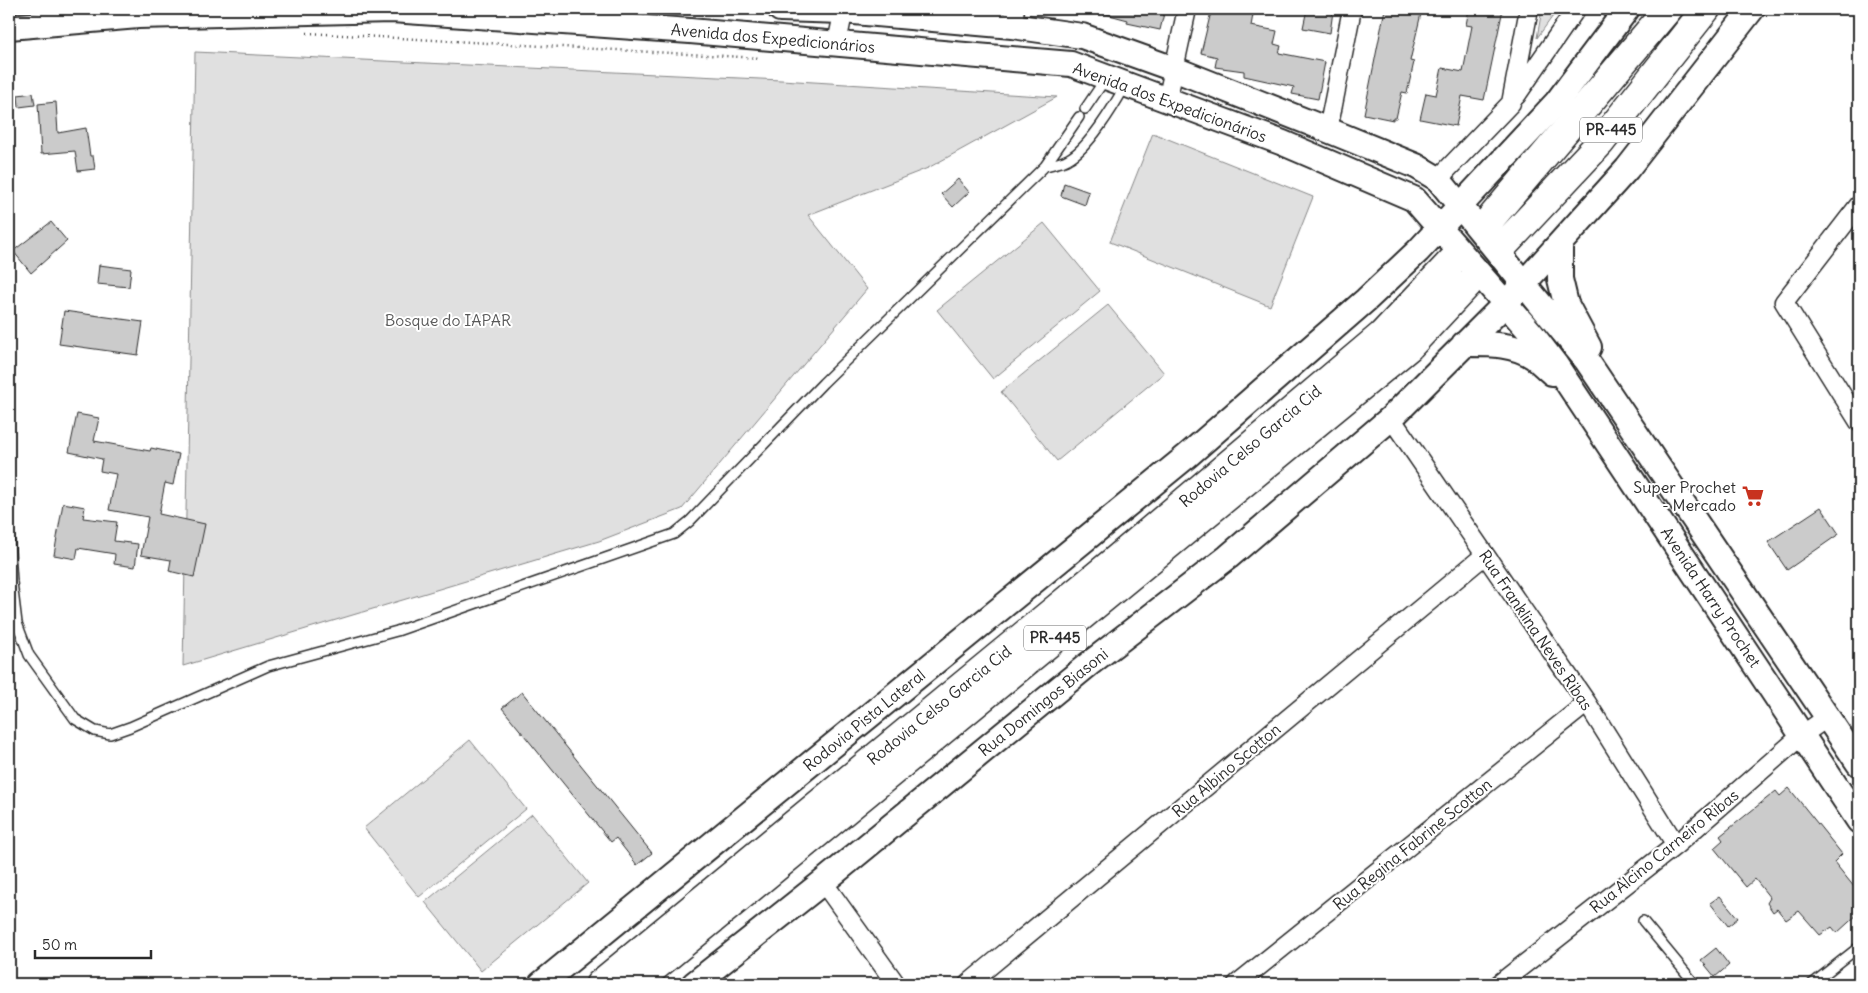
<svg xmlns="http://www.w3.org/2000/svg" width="1868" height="993" font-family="Delius,sans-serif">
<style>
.green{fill:#e0e0e0;stroke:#868686}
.building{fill:#cbcbcb;stroke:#2b2b2b}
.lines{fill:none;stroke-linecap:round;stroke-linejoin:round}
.highway-tunnel{stroke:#d5d5d5;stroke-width:28;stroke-dasharray:28 14;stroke-linecap:butt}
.lane-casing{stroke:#2b2b2b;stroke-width:12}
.street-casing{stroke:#2b2b2b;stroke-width:21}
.secondary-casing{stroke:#2b2b2b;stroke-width:28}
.highway-casing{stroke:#2b2b2b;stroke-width:31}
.path{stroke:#2b2b2b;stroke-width:2.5;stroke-dasharray:1 4;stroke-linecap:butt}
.lane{stroke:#fff;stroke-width:9}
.street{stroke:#fff;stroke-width:18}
.secondary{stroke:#fff;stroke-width:24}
.highway{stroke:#fff;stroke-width:28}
.labels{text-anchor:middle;stroke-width:4;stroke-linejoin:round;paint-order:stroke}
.shield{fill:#fff;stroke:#6b6b6b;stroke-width:1}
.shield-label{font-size:15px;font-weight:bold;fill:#2b2b2b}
.street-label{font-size:16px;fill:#2b2b2b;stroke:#fff}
.park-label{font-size:16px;fill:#585858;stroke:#fff}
.poi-label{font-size:16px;fill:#2b2b2b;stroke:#fff;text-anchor:end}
</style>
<rect width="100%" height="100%" fill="#fff"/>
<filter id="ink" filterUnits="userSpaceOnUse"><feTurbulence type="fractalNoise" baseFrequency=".02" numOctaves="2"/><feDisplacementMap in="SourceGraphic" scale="10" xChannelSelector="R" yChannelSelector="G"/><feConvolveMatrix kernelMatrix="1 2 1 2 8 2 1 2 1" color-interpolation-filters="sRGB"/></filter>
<g filter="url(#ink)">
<path class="green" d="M1542 9H1558L1537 38Z
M195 52 781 80 1057 97 928 168 808 215 867 289 682 509 599 541 183 666Z
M1153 133 1313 197 1270 306 1110 242Z
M1044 223 1100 291 993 379 937 310Z
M1108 305 1164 373 1057 461 1001 392Z
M470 740 526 809 419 897 364 828Z
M532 814 588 883 481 971 425 902Z"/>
<path class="building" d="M1103 9H1165L1160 30 1127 23 1128 20 1102 13Z
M1215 9H1254L1251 26 1277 31 1274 44 1281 46 1279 53 1325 62 1318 99 1292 94 1294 87 1244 76V71L1215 67 1217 57 1201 53 1211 12 1214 13Z
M1307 9 1333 11 1330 33 1303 28Z
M1385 9H1422L1410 61 1414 62 1407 93 1402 92 1396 118H1393V120L1364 114Z
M1469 9H1503L1484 100 1462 96 1456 126 1420 119 1426 93 1436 95 1442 68 1463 72 1472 26 1466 25Z
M33 93 35 105 19 107 18 95Z
M56 102 58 133 86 128 90 156H93L95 169 78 171 75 151 41 154 38 104Z
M958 179 969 192 953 207 941 194Z
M1064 183 1089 192 1085 205 1061 196Z
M51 222 67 241 31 273 13 251Z
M99 265 131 269 129 287 97 284Z
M64 311 143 322 138 355 59 344Z
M77 414 99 418 94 441 150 451 151 448 179 454 173 485 165 483 159 514 205 524 194 577 169 571 171 560 141 555 148 517 109 510 116 474 100 471 102 459 69 452Z
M63 503 85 507 83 518 117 522 114 541 138 544 135 567 114 564 115 554 78 548 76 559 54 555Z
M1821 507 1839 534 1787 570 1768 542Z
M522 692 652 853 637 865 616 838 611 842 502 708Z
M1789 788 1842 854 1834 862 1859 893V913L1837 933 1832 927 1820 935 1799 911 1786 920 1777 909 1773 912 1767 903 1770 898 1755 879 1746 887 1714 848 1723 840 1720 836 1776 791 1780 796Z
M1720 896 1738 918 1728 926 1710 903Z
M1716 948 1729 965 1715 977 1701 960Z"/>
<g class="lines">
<path class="highway-tunnel" d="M1452 261 1487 223"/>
<g class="lane-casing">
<path id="lane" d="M1085 109 1106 78
M1045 166C1052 164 1062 163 1068 159 1088 149 1114 106 1125 86
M9 536 12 582 17 623 29 655 75 719 95 731 110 734 130 727 268 666 397 631 674 534 690 521 823 383 1045 166 1079 117
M1643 921 1695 984
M1812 984 1859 947"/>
</g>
<g class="street-casing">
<path id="street" d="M1012 26 1015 9
M837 43 844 9
M1516 96 1576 9
M1167 101 1187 9
M1328 130 1352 9
M1438 179 1511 103 1529 9
M1859 205 1784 302 1859 422
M1391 418 1587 703 1676 845
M823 882 896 984
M968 984 1485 555
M1237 984 1587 703
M1499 984 1676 845 1802 735 1828 717"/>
</g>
<g class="secondary-casing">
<path id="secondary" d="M780 9 843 11 1012 26 1082 36 1174 69 1328 130 1416 166 1438 179 1587 361 1859 764
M9 27 138 16 392 10 690 31 1071 64 1283 143 1414 199 1532 334 1555 364 1859 821
M1560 244V279L1566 304 1589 347
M1464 344C1488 344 1513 343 1534 357 1540 362 1546 368 1552 373
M541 984 1187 456 1366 300 1418 251 1557 102 1627 9
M694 984 823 882 1089 664 1228 557 1391 418 1505 304 1627 169 1752 9"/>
</g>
<g class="highway-casing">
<path id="highway" d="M1487 223 1668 9
M1506 243 1600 143 1706 9
M600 984 1113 562 1382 335 1452 261
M634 984 1409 347 1468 284"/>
</g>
<path class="path" d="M307 33 761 58"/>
<use href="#lane" class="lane"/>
<use href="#street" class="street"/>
<use href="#secondary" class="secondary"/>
<use href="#highway" class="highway"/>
</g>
</g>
<defs>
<g id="supermarket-bare" transform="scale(1.725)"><path d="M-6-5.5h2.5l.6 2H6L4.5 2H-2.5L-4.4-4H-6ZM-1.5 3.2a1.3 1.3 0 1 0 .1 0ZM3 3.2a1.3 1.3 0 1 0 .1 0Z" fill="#c8321e" stroke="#fff" stroke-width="2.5" paint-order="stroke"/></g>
</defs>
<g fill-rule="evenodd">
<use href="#supermarket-bare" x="1753" y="496"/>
</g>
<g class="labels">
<g class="shield">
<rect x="1580" y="117.5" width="62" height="25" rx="4"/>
<rect x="1024" y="625.5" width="62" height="25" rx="4"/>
</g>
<g class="shield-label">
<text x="1611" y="135">PR-445</text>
<text x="1055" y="643">PR-445</text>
</g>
<g class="street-label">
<text transform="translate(773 38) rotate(5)" y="6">Avenida dos Expedicionários</text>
<text transform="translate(1170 102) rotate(20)" y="6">Avenida dos Expedicionários</text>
<text transform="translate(1250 446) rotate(-40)" y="6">Rodovia Celso Garcia Cid</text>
<text transform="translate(1711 597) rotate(56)" y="6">Avenida Harry Prochet</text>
<text transform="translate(1536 630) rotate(56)" y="6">Rua Franklina Neves Ribas</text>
<text transform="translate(1043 702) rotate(-39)" y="6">Rua Domingos Biasoni</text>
<text transform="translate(939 705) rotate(-39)" y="6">Rodovia Celso Garcia Cid</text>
<text transform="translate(864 720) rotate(-39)" y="6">Rodovia Pista Lateral</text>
<text transform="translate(1226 770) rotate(-40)" y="6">Rua Albino Scotton</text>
<text transform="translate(1412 844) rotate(-39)" y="6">Rua Regina Fabrine Scotton</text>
<text transform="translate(1664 851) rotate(-39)" y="6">Rua Alcino Carneiro Ribas</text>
</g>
<g class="park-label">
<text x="448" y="326">Bosque do IAPAR</text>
</g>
<g class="poi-label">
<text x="1736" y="493">Super Prochet<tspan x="1736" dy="18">- Mercado</tspan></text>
</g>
</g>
<rect width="1868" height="993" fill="none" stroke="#fff" stroke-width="30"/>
<rect x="15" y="15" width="1838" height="963" fill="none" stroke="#2b2b2b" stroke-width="2" filter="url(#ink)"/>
<path d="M35 950v8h116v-8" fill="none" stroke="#2b2b2b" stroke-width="2.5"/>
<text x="42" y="950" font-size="15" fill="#2b2b2b" stroke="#ffffff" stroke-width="4" paint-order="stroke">50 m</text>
</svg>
